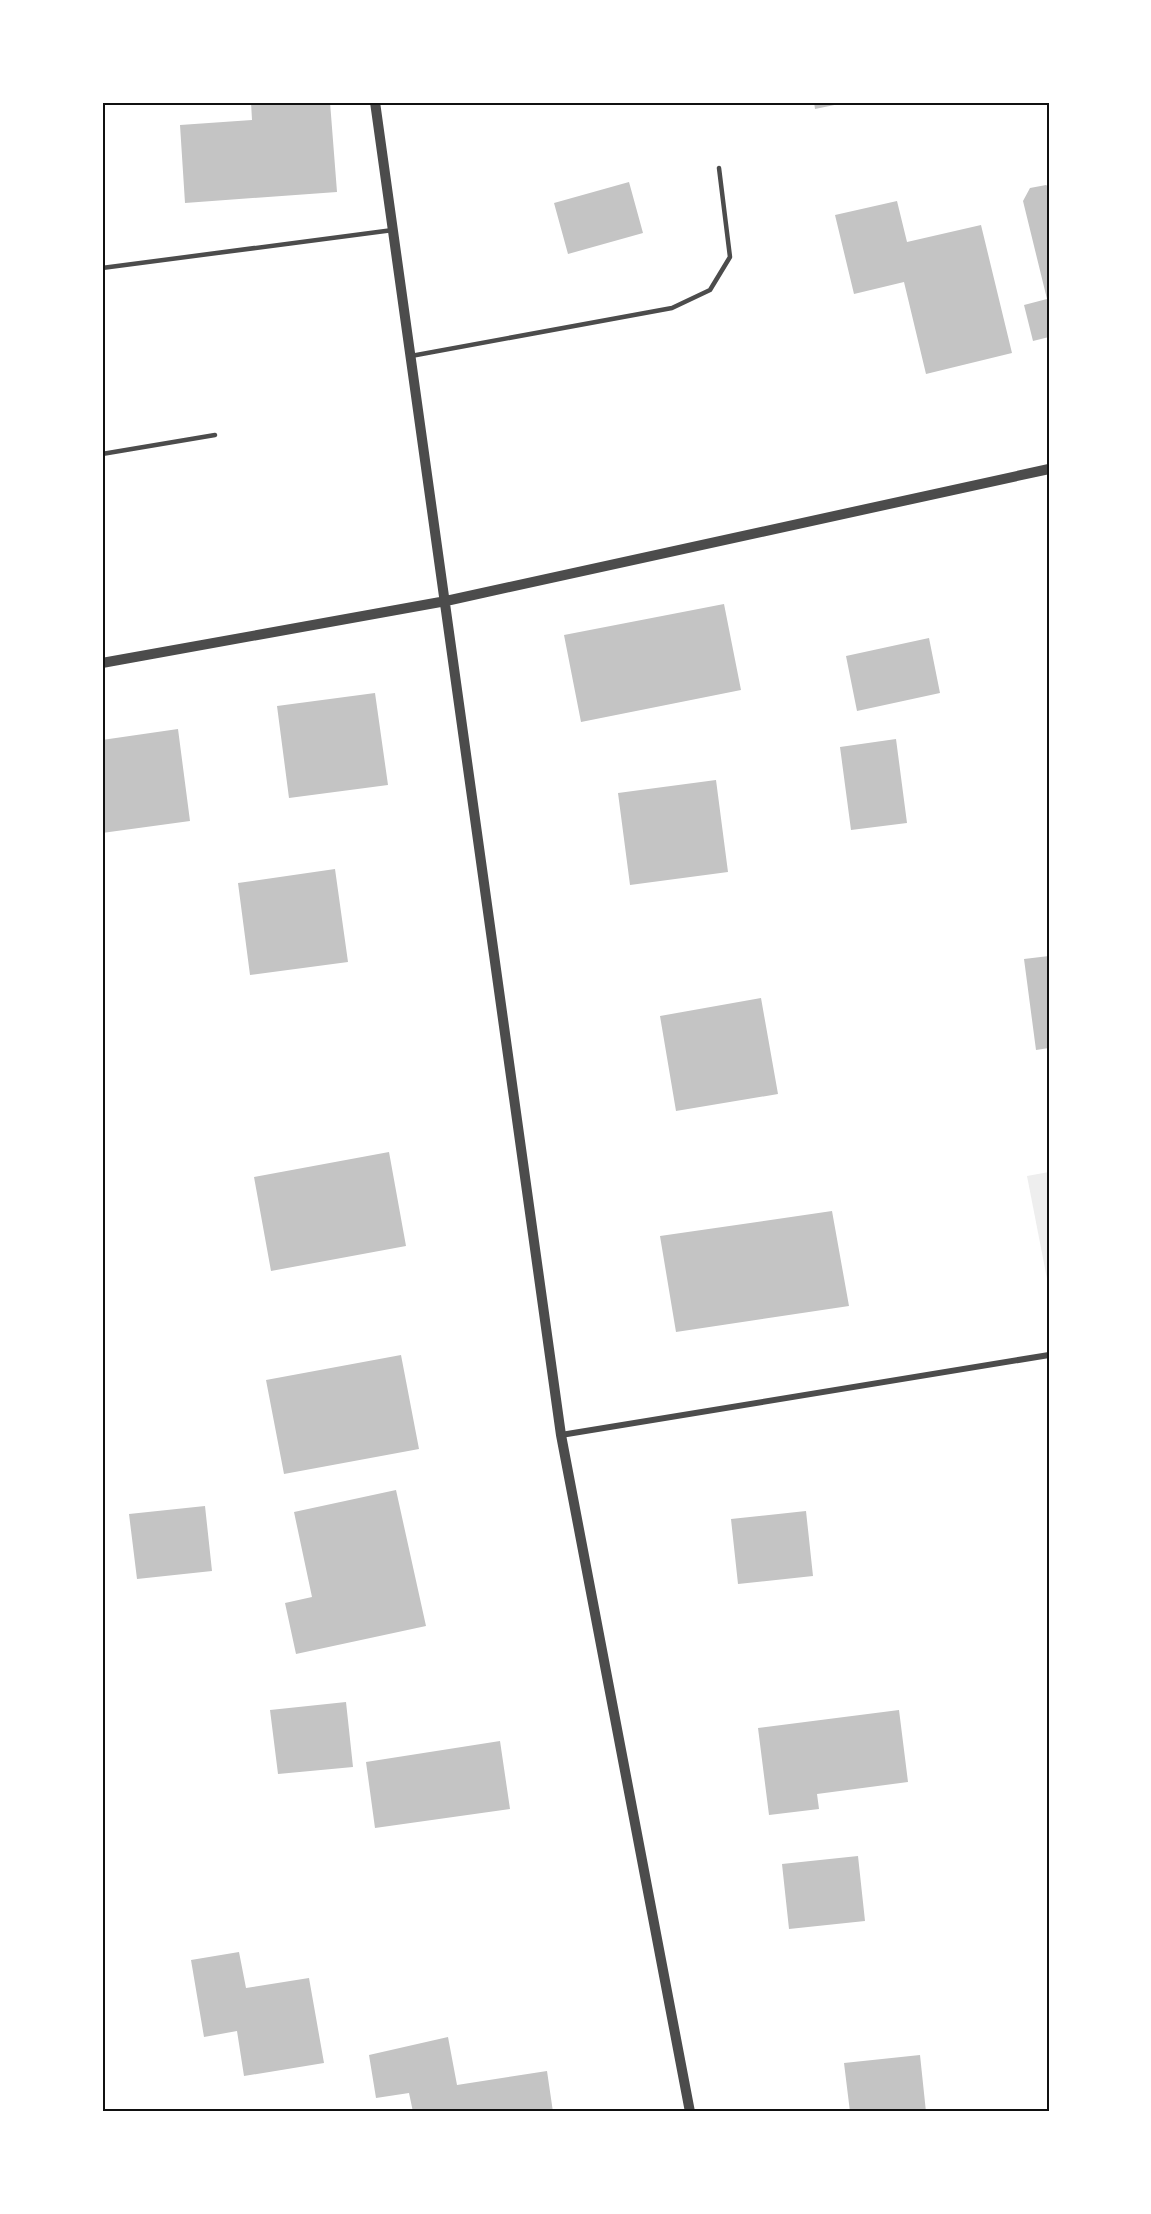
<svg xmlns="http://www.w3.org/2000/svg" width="1151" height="2214" font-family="Bitter,serif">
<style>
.green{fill:#eee}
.building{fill:#c4c4c4}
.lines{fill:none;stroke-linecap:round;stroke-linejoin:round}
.service{stroke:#4c4c4c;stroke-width:4.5}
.minor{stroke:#4c4c4c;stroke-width:6}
.tertiary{stroke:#4c4c4c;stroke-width:10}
.neatline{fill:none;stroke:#111;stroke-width:2}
</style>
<rect width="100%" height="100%" fill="#fff"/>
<path class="green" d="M1049 1172V1289L1027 1176Z"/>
<path class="building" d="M251 102H330L337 192 185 203 180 125 252 120Z
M814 102H844V103L815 109Z
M629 182 643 233 568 254 554 203Z
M1046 185 1049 187V337L1033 341 1024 305 1047 299 1023 201 1030 188Z
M897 201 907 242 981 225 1012 353 926 374 904 282 854 294 835 215Z
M724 604 741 690 581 722 564 635Z
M929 638 940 693 857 711 846 656Z
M375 693 388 785 289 798 277 706Z
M178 729 190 821 102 833V740Z
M896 739 907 823 851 830 840 747Z
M716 780 728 872 630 885 618 793Z
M335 869 348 962 250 975 238 883Z
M1049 956V1048L1036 1050 1024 959Z
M761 998 778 1094 676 1111 660 1016Z
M389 1152 406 1246 271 1271 254 1177Z
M832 1211 849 1306 676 1332 660 1236Z
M401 1355 419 1449 284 1474 266 1380Z
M396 1490 426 1626 296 1654 285 1603 312 1597 294 1512Z
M205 1506 212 1571 137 1579 129 1514Z
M806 1511 813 1576 738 1584 731 1519Z
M346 1702 353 1767 278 1774 270 1710Z
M899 1710 908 1782 817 1794 819 1809 769 1815 758 1728Z
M500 1741 510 1809 375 1828 366 1762Z
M858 1856 865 1921 789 1929 782 1864Z
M239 1952 246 1988 309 1978 324 2063 244 2076 237 2031 204 2037 191 1960Z
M448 2037 457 2085 547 2071 553 2112H413L409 2093 376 2098 369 2055Z
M920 2055 926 2112H850L844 2063Z"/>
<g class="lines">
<path class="service" d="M102 268 393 230
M411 356 672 308 710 290 730 257 719 168
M102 454 215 435"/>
<path class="minor" d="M561 1435 1049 1355"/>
<path class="tertiary" d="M375 102 561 1435 690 2112
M102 663 446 601 1049 469"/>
</g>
<rect width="1151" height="2214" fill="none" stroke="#ffffff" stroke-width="207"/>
<rect x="104" y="104" width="944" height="2006" class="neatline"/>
</svg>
